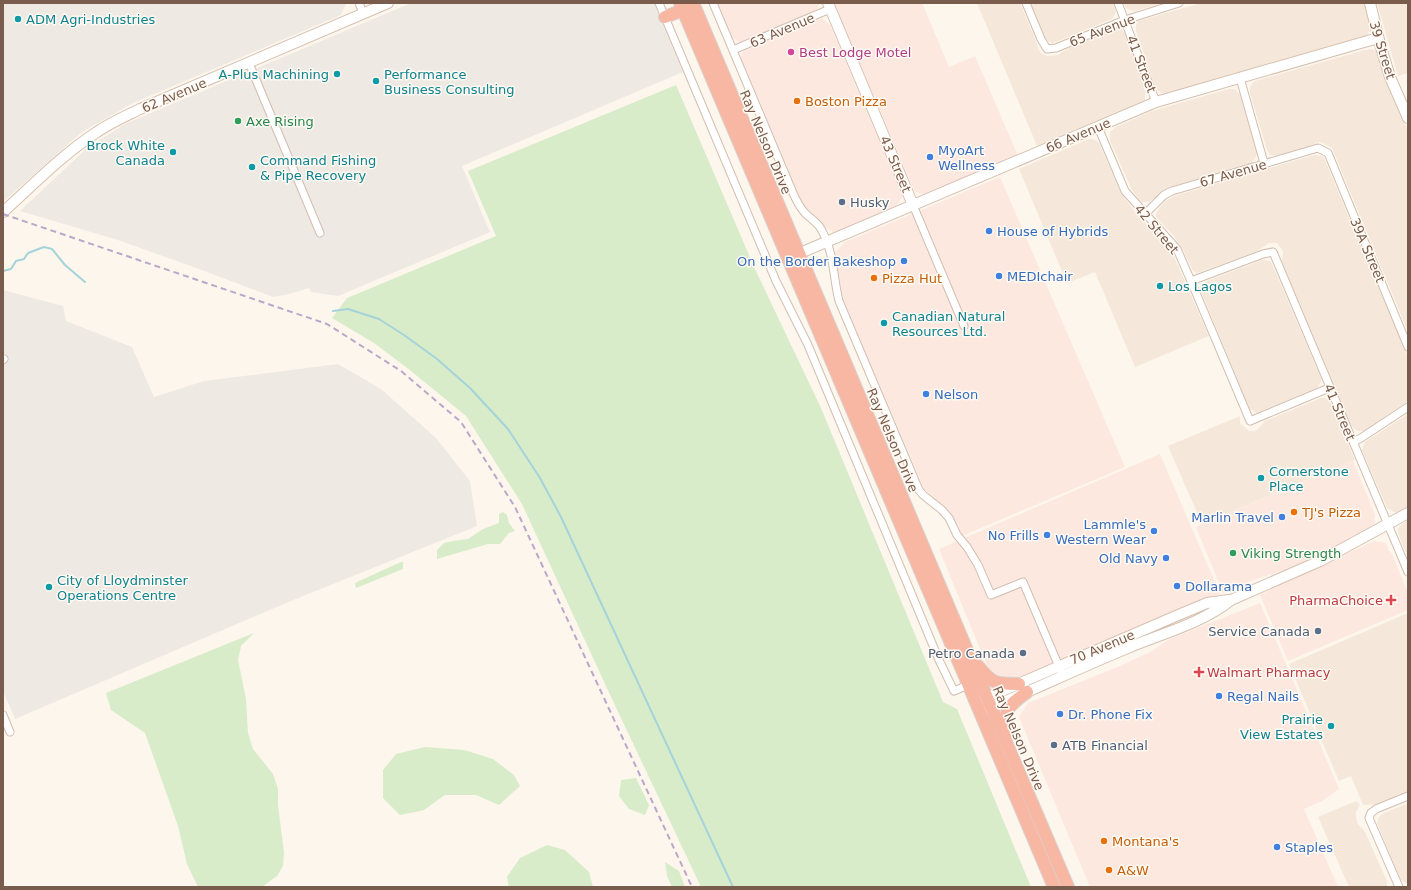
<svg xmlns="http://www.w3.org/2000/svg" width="1411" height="890" font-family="'DejaVu Sans',sans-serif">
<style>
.residential{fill:#f5e8da}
.commercial{fill:#fde8e0}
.industrial{fill:#efe9e4}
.green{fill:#d8ecc9}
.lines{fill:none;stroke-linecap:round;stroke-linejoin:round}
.stream{stroke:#a5d3da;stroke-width:2}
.street-casing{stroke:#d1beb0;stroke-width:9}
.secondary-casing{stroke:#d6c0b0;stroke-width:12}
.highway-casing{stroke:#dad1cd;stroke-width:14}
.street{stroke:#fff;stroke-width:7}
.secondary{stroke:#fff;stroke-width:10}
.highway{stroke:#f7b7a3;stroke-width:12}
.rail{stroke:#b9a8c9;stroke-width:2;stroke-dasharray:6 4;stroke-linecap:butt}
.culture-dot{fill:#0f9aa8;stroke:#fffaf3;stroke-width:1.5}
.hotel-dot{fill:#d1479c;stroke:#fffaf3;stroke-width:1.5}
.food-dot{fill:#e8710a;stroke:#fffaf3;stroke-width:1.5}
.leisure-dot{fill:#2e9e5b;stroke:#fffaf3;stroke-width:1.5}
.shop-dot{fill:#3f7fe0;stroke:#fffaf3;stroke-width:1.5}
.service-dot{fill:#5c6f8a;stroke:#fffaf3;stroke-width:1.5}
.health-dot{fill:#e0444e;stroke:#fffaf3;stroke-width:1.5}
.labels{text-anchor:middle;stroke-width:3;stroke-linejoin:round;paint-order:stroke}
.culture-label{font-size:13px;fill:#0d838f;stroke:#fffaf3;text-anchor:start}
.street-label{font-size:13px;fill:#7a5c4d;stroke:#fffaf3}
.hotel-label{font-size:13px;fill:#b23c85;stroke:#fffaf3;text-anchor:start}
.food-label{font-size:13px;fill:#c56008;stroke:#fffaf3;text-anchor:start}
.leisure-label{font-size:13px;fill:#27864d;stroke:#fffaf3;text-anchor:start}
.shop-label{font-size:13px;fill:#366cbe;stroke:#fffaf3;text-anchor:start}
.service-label{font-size:13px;fill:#4e5e75;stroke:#fffaf3;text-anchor:start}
.health-label{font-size:13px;fill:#be3a42;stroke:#fffaf3;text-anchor:end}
</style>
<rect width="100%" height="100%" fill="#fdf6ec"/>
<path class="residential" d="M977 3H1020L1035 38 1038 48 1041 53 1047 56 1058 55 1067 49 1113 29H1121L1127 35 1138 66 1145 91V100L1037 146Z
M1030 3H1113L1116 12 1112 19 1107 21 1056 42 1052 43 1048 41 1043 33Z
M1124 3H1163L1135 11 1130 10 1126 8Z
M1201 3H1364L1371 29 1367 35 1363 37 1166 94 1162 93 1158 91 1155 86 1136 31V25L1138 21Z
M1377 3H1408V73L1398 76Z
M1371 49 1376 51 1379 56 1383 72 1408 131V332L1332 148 1323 143 1319 142 1302 149 1277 156 1270 155 1267 150 1250 93V88L1252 84 1255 81 1365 50Z
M1229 89H1234L1240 94 1257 152 1255 159 1251 163 1170 187 1149 202H1141L1132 190 1110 141V132L1116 127 1152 111Z
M1089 139H1093L1099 143 1120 191 1134 211 1171 250 1209 336 1135 367 1095 272 1067 283 1019 169Z
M1314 155 1322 156 1324 158 1408 357V401L1364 431H1357L1351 425 1282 263 1283 251 1279 246 1277 243H1269L1254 253 1197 273 1193 271 1183 250 1173 235 1156 217V214L1159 208 1164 202 1174 196Z
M1262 260 1270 261 1273 266 1321 378V382L1318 387 1315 389 1259 413H1256L1249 408 1201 291V287L1202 284 1207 281Z
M1321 398H1326L1331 403 1355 460 1320 475 1314 463 1319 475 1202 524 1168 446 1240 416V423L1242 425 1249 431H1254L1257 430 1265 421Z
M1408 414V507L1396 513 1387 508 1362 450 1365 442Z
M1408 520V558L1400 539 1398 529 1400 526Z
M1408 613V792L1379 804 1363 805 1351 776 1339 781 1289 664Z
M1356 801 1360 804 1356 812V818L1358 824 1365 832 1387 881V887H1349L1318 817Z
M1408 803V883H1406L1400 879 1377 823 1379 817 1382 814Z"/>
<path class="commercial" d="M718 3H819L817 10 740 42 732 38Z
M834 3H922L949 67 975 56 1018 156 923 194 915 192Z
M822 18 830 25 903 196 896 206 834 232 826 228 799 201 740 58 743 51Z
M1000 177 1125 467 962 536 958 525 948 511 924 489 844 302 836 279 833 255 845 242Z
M1160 454 1220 594 1012 680H1000L990 673 939 549Z
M1353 461 1375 515 1374 528 1331 550 1284 570 1250 581 1223 593 1196 527Z
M1374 541 1386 543 1388 549 1392 554 1408 593V610L1288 661 1260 595Z
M1260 603 1339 789 1322 801 1304 809 1338 887H1090L1019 717 1028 703 1120 666 1152 651 1168 640Z"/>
<path class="industrial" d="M3 3H346L341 15 133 103 82 132 3 202Z
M411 3H654L683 72 462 166 490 232 338 296 311 292 309 288 289 294 273 297 199 269 118 240 20 211 87 148 125 124Z
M3 290 63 306 66 321 132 347 154 397 204 381 338 364 381 389 436 438 470 481 477 526 286 603 15 719 3 691Z"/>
<path class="green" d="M676 85 755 269 821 408 943 702 957 709 1031 887H701L612 699 522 504 466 416 411 371 374 343 332 318 347 298 496 236 468 171Z
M503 512 507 515 509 523 515 531 509 533 500 544H488L437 559V550L444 543 453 541 468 539 483 529 499 523V514Z
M401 562H403V569L356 588 355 583 357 582Z
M254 633 241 646 238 660 246 699 248 733 253 749 273 774 278 789V805L284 853 283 866 277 876 262 887H198L187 864 178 826 145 733 111 710 106 693Z
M425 747 464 750 493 759 514 775 520 786 499 805 476 795H445L424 810 400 815 383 798V770L396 754Z
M636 778 649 805 645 815 629 809 619 796 621 780Z
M547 845 565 850 589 872 593 887H509L507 877 520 858Z
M665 862 679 871 685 887H672L667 876Z"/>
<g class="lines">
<path class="stream" d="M3 271 11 269 16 261 24 259 28 253 44 247 52 249 65 265 85 282
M333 311 348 309 379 319 404 335 437 359 470 388 508 429 540 478 561 517 733 887"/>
<g class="street-casing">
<path id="street" d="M359 3 363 13
M659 3 776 281 808 345 939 660 954 691 968 685
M713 3 793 193C796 200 800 208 806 214 811 219 818 223 821 229 834 251 833 277 839 301L919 490 923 495 942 510 949 518 957 535 967 547 978 565 991 595 1023 582 1063 676
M1026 3 1041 39 1047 49 1056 48 1125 20 1179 3
M1118 3 1156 102
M733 50 830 9
M249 63 320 233
M1240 78 1264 163
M1098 127 1125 191 1177 249 1191 281 1250 421 1329 388
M913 205 964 326
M1145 214 1164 195 1172 191 1318 148 1328 153 1408 347
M1191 281 1263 254 1273 252 1408 572
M3 360 4 359
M1353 442 1361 438 1408 407
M3 715 10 732
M1399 887 1369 818 1371 813 1376 809 1408 796"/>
</g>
<g class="secondary-casing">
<path id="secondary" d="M828 3 913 205
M1370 3 1380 44 1390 77 1408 118
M3 212C33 185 63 154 97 132 110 123 126 116 140 109L388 3
M793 256 1156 102 1378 38
M981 700 1176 616 1207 603 1229 600
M985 710C1033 690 1081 667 1130 647 1164 633 1202 623 1231 600L1320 561 1408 513"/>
</g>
<g class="highway-casing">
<path id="highway" d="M680 3 1054 887
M693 3 991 707 1068 887
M665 17 683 10
M978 666C992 684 996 684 1019 684
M1006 736C1005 710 1005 708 1027 692"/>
</g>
<use href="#street" class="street"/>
<use href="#secondary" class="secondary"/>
<use href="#highway" class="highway"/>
<path class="rail" d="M3 214 327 324 401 371 461 422 515 507 692 887"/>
</g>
<g class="culture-dot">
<circle cx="18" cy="19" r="4"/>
<circle cx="337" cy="74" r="4"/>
<circle cx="376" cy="81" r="4"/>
<circle cx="173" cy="152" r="4"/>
<circle cx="252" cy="167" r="4"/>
<circle cx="1160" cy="286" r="4"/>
<circle cx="884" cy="323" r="4"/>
<circle cx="1261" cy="478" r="4"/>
<circle cx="49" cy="587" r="4"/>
<circle cx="1331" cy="726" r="4"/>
</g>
<circle class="hotel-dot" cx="791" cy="52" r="4"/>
<g class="food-dot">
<circle cx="797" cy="101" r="4"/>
<circle cx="874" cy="278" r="4"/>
<circle cx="1294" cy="512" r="4"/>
<circle cx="1104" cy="841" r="4"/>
<circle cx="1109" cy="870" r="4"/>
</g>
<g class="leisure-dot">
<circle cx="238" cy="121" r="4"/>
<circle cx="1233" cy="553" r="4"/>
</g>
<g class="shop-dot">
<circle cx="930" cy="157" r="4"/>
<circle cx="989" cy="231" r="4"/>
<circle cx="904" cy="261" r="4"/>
<circle cx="999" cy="276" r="4"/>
<circle cx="926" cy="394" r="4"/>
<circle cx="1282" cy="517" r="4"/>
<circle cx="1154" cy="531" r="4"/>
<circle cx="1047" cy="535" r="4"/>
<circle cx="1166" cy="558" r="4"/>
<circle cx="1177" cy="586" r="4"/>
<circle cx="1219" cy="696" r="4"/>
<circle cx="1060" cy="714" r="4"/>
<circle cx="1277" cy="847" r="4"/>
</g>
<g class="service-dot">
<circle cx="842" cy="202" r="4"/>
<circle cx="1318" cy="631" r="4"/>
<circle cx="1023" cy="653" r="4"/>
<circle cx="1054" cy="745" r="4"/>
</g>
<g class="health-dot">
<path d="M1389 594h4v4h4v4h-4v4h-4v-4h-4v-4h4z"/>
<path d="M1197 666h4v4h4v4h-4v4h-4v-4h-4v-4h4z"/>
</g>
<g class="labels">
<g class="culture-label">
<text x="26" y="24">ADM Agri-Industries</text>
<text x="329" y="79" text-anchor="end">A-Plus Machining</text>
<text x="384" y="79">Performance<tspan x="384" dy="15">Business Consulting</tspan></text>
<text x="165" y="150" text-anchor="end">Brock White<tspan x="165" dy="15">Canada</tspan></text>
<text x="260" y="165">Command Fishing<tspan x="260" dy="15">&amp; Pipe Recovery</tspan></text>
<text x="1168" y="291">Los Lagos</text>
<text x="892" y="321">Canadian Natural<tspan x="892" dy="15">Resources Ltd.</tspan></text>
<text x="1269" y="476">Cornerstone<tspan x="1269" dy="15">Place</tspan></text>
<text x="57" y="585">City of Lloydminster<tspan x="57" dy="15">Operations Centre</tspan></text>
<text x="1323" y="724" text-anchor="end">Prairie<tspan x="1323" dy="15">View Estates</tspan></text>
</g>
<g class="street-label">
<text transform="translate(782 30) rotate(-23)" y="5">63 Avenue</text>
<text transform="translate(1102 30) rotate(-21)" y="5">65 Avenue</text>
<text transform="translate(1383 50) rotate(73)" y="5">39 Street</text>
<text transform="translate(1142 64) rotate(69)" y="5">41 Street</text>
<text transform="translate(174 95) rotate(-23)" y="5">62 Avenue</text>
<text transform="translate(1078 135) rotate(-23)" y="5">66 Avenue</text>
<text transform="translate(766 142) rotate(67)" y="5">Ray Nelson Drive</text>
<text transform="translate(896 164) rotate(67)" y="5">43 Street</text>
<text transform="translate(1233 173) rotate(-16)" y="5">67 Avenue</text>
<text transform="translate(1157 229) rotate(50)" y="5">42 Street</text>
<text transform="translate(1368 250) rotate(67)" y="5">39A Street</text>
<text transform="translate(1340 412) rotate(67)" y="5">41 Street</text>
<text transform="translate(893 440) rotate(67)" y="5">Ray Nelson Drive</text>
<text transform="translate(1102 647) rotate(-23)" y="5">70 Avenue</text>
<text transform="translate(1019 738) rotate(67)" y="5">Ray Nelson Drive</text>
</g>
<g class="hotel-label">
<text x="799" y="57">Best Lodge Motel</text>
</g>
<g class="food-label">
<text x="805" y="106">Boston Pizza</text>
<text x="882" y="283">Pizza Hut</text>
<text x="1302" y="517">TJ's Pizza</text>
<text x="1112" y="846">Montana's</text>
<text x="1117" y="875">A&amp;W</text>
</g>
<g class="leisure-label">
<text x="246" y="126">Axe Rising</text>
<text x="1241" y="558">Viking Strength</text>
</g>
<g class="shop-label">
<text x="938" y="155">MyoArt<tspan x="938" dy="15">Wellness</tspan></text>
<text x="997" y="236">House of Hybrids</text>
<text x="896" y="266" text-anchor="end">On the Border Bakeshop</text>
<text x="1007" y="281">MEDIchair</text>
<text x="934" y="399">Nelson</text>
<text x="1274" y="522" text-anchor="end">Marlin Travel</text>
<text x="1146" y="529" text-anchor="end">Lammle's<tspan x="1146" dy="15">Western Wear</tspan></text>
<text x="1039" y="540" text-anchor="end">No Frills</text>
<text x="1158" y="563" text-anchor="end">Old Navy</text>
<text x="1185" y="591">Dollarama</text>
<text x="1227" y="701">Regal Nails</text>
<text x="1068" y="719">Dr. Phone Fix</text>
<text x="1285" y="852">Staples</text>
</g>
<g class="service-label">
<text x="850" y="207">Husky</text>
<text x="1310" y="636" text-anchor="end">Service Canada</text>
<text x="1015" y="658" text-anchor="end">Petro Canada</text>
<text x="1062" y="750">ATB Financial</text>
</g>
<g class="health-label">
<text x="1383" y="605">PharmaChoice</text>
<text x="1207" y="677" text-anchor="start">Walmart Pharmacy</text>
</g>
</g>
<rect width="1411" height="890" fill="none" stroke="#7a5c4d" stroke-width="8"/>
</svg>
